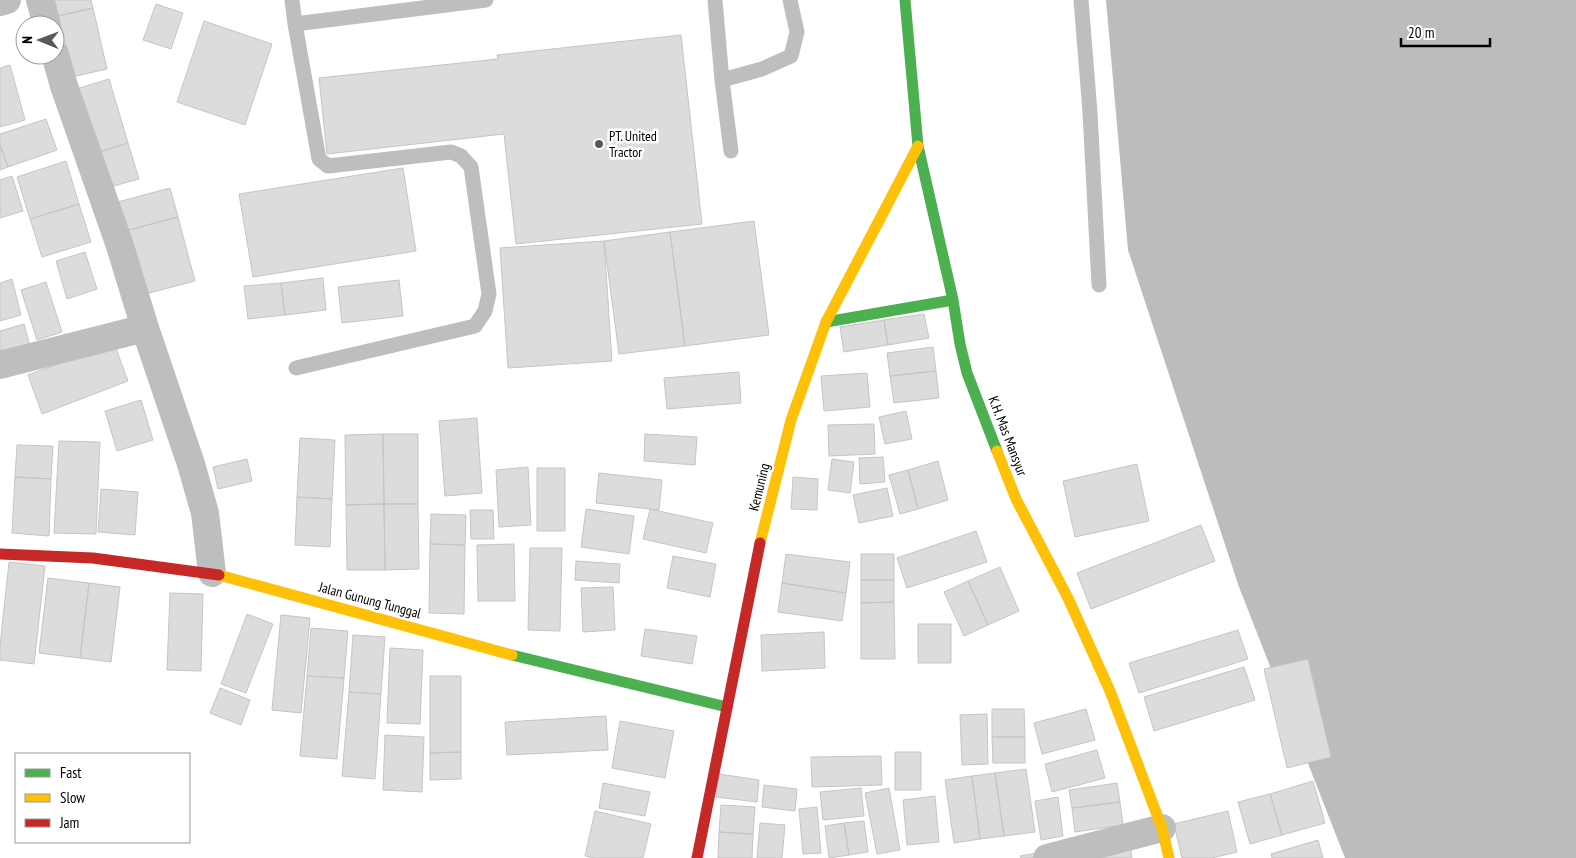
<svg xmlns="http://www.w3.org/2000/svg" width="1576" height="858" font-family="'PT Sans Narrow',sans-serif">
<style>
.water{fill:#bcbcbc}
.building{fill:#dcdcdc;stroke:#c5c5c5}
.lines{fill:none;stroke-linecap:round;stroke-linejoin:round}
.lane{stroke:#bebebe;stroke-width:15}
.street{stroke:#bebebe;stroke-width:28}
.fast{stroke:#4caf50;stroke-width:11}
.slow{stroke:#ffc107;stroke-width:11}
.jam{stroke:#c62828;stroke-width:11}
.poi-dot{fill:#595959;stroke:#fff;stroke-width:2}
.labels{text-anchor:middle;stroke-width:5;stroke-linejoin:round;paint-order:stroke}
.poi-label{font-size:14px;fill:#000;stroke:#fff;text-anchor:start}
.street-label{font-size:14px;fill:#000;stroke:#fff}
</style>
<rect width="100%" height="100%" fill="#fff"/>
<path class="water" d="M1106 0H1576V858H1345L1239 587 1128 250Z"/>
<path class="building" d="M55 0H91L93 8 58 16Z
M156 4 183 13 171 49 143 40Z
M93 8 107 69 72 77 58 16Z
M204 21 272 44 245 125 177 102Z
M681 35 702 224 516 244 504 134 327 154 319 78 498 59 497 55Z
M10 65 25 120 0 127V68Z
M109 79 128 143 93 154 73 90Z
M46 119 57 150 8 167 0 145V134Z
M128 143 139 179 103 189 93 154Z
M0 145 8 167 0 170Z
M66 161 79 204 30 219 17 177Z
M403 168 416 251 253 277 239 194Z
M12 176 23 211 0 218V180Z
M170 188 178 217 121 232 114 203Z
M79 204 91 242 42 257 30 219Z
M178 217 195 281 138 296 121 232Z
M754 221 769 335 685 346 670 232Z
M670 232 685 346 619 354 604 241Z
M604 241 612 361 508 368 500 248Z
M85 252 97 289 67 299 56 261Z
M323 278 326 310 285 315 281 283Z
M12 279 21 315 0 321V283Z
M399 280 403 316 342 323 338 287Z
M46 282 62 332 37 340 21 290Z
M281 283 285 315 248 319 244 286Z
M924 314 929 338 888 345 884 320Z
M884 320 888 345 844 352 840 327Z
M24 324 30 346 0 353V331Z
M114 343 128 381 42 414 28 375Z
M933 347 936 371 890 376 887 353Z
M936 371 939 398 894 403 890 376Z
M739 372 741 403 667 409 664 378Z
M867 373 870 407 824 411 821 376Z
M141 400 153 440 117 451 105 411Z
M906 411 912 439 885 444 879 417Z
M477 418 482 493 445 496 439 421Z
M874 424 875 454 829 456 828 425Z
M383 434H418V504H384Z
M383 434 384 504 346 505 345 435Z
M645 434 697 437 695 465 644 461Z
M300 438 335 440 332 499 297 497Z
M59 441 100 442 96 534 54 533Z
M17 445 53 446 51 479 15 477Z
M883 457 885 482 860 484 859 458Z
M247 459 252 481 218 489 213 467Z
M832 459 854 462 850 493 828 490Z
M938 461 948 500 918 509 908 470Z
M1137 464 1149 521 1075 537 1063 481Z
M528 467 531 525 499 527 496 470Z
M537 468H565V531H537Z
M908 470 918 509 900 514 889 475Z
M599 473 662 480 659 510 596 503Z
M15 477 51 479 49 536 12 533Z
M793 477 818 479 817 510 791 509Z
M887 488 893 516 859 523 853 495Z
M101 489 138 492 135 535 98 532Z
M297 497 332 499 330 547 295 545Z
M384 504H418L419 569 385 570Z
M384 504 385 570H347L346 505Z
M586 509 634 516 629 554 581 547Z
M650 509 713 523 706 553 643 539Z
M470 510H493L494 539H471Z
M431 514 466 515 465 545 430 544Z
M1201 525 1215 561 1091 609 1077 573Z
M976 531 987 562 907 588 897 558Z
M430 544 465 545 464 614 429 613Z
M514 544 515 601H478L477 545Z
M530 548H562L560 631 528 630Z
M786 554 850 562 846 593 782 583Z
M861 554H894V580H861Z
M673 556 716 564 710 597 667 588Z
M576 561 620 564 619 583 575 580Z
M9 562 45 566 34 664 0 660V646Z
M1000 567 1019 611 988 625 968 581Z
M48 578 89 583 80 658 39 653Z
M861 580H894V602L861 603Z
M968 581 988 625 964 636 944 592Z
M89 583 120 587 111 662 80 658Z
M782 583 846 593 842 621 778 612Z
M613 587 615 630 583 632 581 588Z
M170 593 203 594 201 671 167 670Z
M894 602 895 659H861V603Z
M247 614 273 624 246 693 221 684Z
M281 615 310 618 301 713 272 710Z
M918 624H951V663H918Z
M311 628 348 631 344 678 307 676Z
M645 629 697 636 692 664 641 656Z
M1238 630 1248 659 1139 693 1129 663Z
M824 632 825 668 762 671 761 635Z
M353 635 385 637 381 694 349 692Z
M390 648 423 650 420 724 387 723Z
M1308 659 1331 757 1287 768 1264 669Z
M1244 667 1255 700 1154 731 1144 697Z
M307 676 344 678 337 759 300 756Z
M430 676H461V752L430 753Z
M220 688 250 700 241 725 210 713Z
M349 692 381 694 375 779 342 776Z
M992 709H1024L1025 737H992Z
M1086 709 1095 740 1042 754 1034 723Z
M987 714 988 764 962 765 960 715Z
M606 716 608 750 507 755 505 722Z
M620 721 674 731 665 778 612 768Z
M385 735 424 737 422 792 383 790Z
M992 737H1025V763H993Z
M1097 750 1105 778 1052 792 1045 764Z
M461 752V779L430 780V753Z
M895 752H921V790H895Z
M881 756 882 785 812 787 811 757Z
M1026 769 1035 832 1004 836 995 773Z
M995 773 1004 836 980 839 972 776Z
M719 774 759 780 757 802 716 797Z
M972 776 980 839 954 843 945 780Z
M1313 781 1325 823 1282 835 1270 794Z
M603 783 650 792 645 816 599 808Z
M1117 783 1120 802 1072 808 1069 790Z
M764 785 797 789 795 811 762 807Z
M861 788 864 816 823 820 820 792Z
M889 788 900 850 877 854 865 793Z
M1270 794 1282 835 1250 844 1238 802Z
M935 796 939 842 907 845 903 800Z
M1058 797 1063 836 1041 840 1035 801Z
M1120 802 1123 825 1075 832 1072 808Z
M721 805 755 807 753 834 719 832Z
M817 807 821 853 803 854 799 809Z
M595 811 651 824 643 858H594L585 856Z
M1228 811 1237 852 1212 858H1182L1174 824Z
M864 821 868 852 849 855 844 823Z
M760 823 785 825 782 858H757Z
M844 823 849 855 829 858 825 826Z
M719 832 753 834 752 858H718Z
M1318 840 1323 858H1272L1271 854Z
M1130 845 1132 858H1070Z
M1048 851 1049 858H1021L1020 856Z"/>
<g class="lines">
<path class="lane" d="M292 0 295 24 319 159 328 166 451 152 461 156 471 167 489 294 485 311 475 326 296 368
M715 0 722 80 762 69 791 56 797 32 790 0
M1081 0 1090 112 1099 285
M295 24 486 0
M722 80 731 151"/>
<path class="street" d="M40 0 47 25
M0 2 7 0
M55 54 64 86 120 246 145 328 191 464 205 513 212 573
M0 365 145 328
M1047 858 1162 828"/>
<path class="fast" d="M905 0 918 146 953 300 960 344 967 373 997 451
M826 322 953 300
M512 655 727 707"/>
<path class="slow" d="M997 451 1016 499 1068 598 1110 691 1162 828 1169 858
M760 543 791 420 826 322 918 146
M219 575 512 655"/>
<path class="jam" d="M0 554 93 558 219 575
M697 858 760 543"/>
</g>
<circle class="poi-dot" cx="599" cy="144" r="5"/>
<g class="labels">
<g class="poi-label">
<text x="609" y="141">PT. United<tspan x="609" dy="16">Tractor</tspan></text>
</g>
<g class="street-label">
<text transform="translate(1008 436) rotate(69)" y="5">K.H. Mas Mansyur</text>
<text transform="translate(759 487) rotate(-76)" y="5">Kemuning</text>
<text transform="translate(370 600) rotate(15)" y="5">Jalan Gunung Tunggal</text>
</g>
</g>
<rect x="15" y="753" width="175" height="90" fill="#ffffff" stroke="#999999"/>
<rect x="25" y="769" width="25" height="8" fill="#4caf50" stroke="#999999"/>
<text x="60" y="778" font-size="15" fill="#000000">Fast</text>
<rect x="25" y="794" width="25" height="8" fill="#ffc107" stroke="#999999"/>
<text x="60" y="803" font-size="15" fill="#000000">Slow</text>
<rect x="25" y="819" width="25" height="8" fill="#c62828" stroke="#999999"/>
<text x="60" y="828" font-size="15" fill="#000000">Jam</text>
<g transform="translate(40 40) rotate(271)"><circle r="24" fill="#ffffff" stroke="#999999"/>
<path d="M0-4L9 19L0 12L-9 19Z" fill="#595959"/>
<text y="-8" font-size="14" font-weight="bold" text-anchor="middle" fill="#000000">N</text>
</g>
<path d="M1401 38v8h89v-8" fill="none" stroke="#000000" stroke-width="2.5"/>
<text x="1408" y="38" font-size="15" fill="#000000" stroke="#ffffff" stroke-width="4" paint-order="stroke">20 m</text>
</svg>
